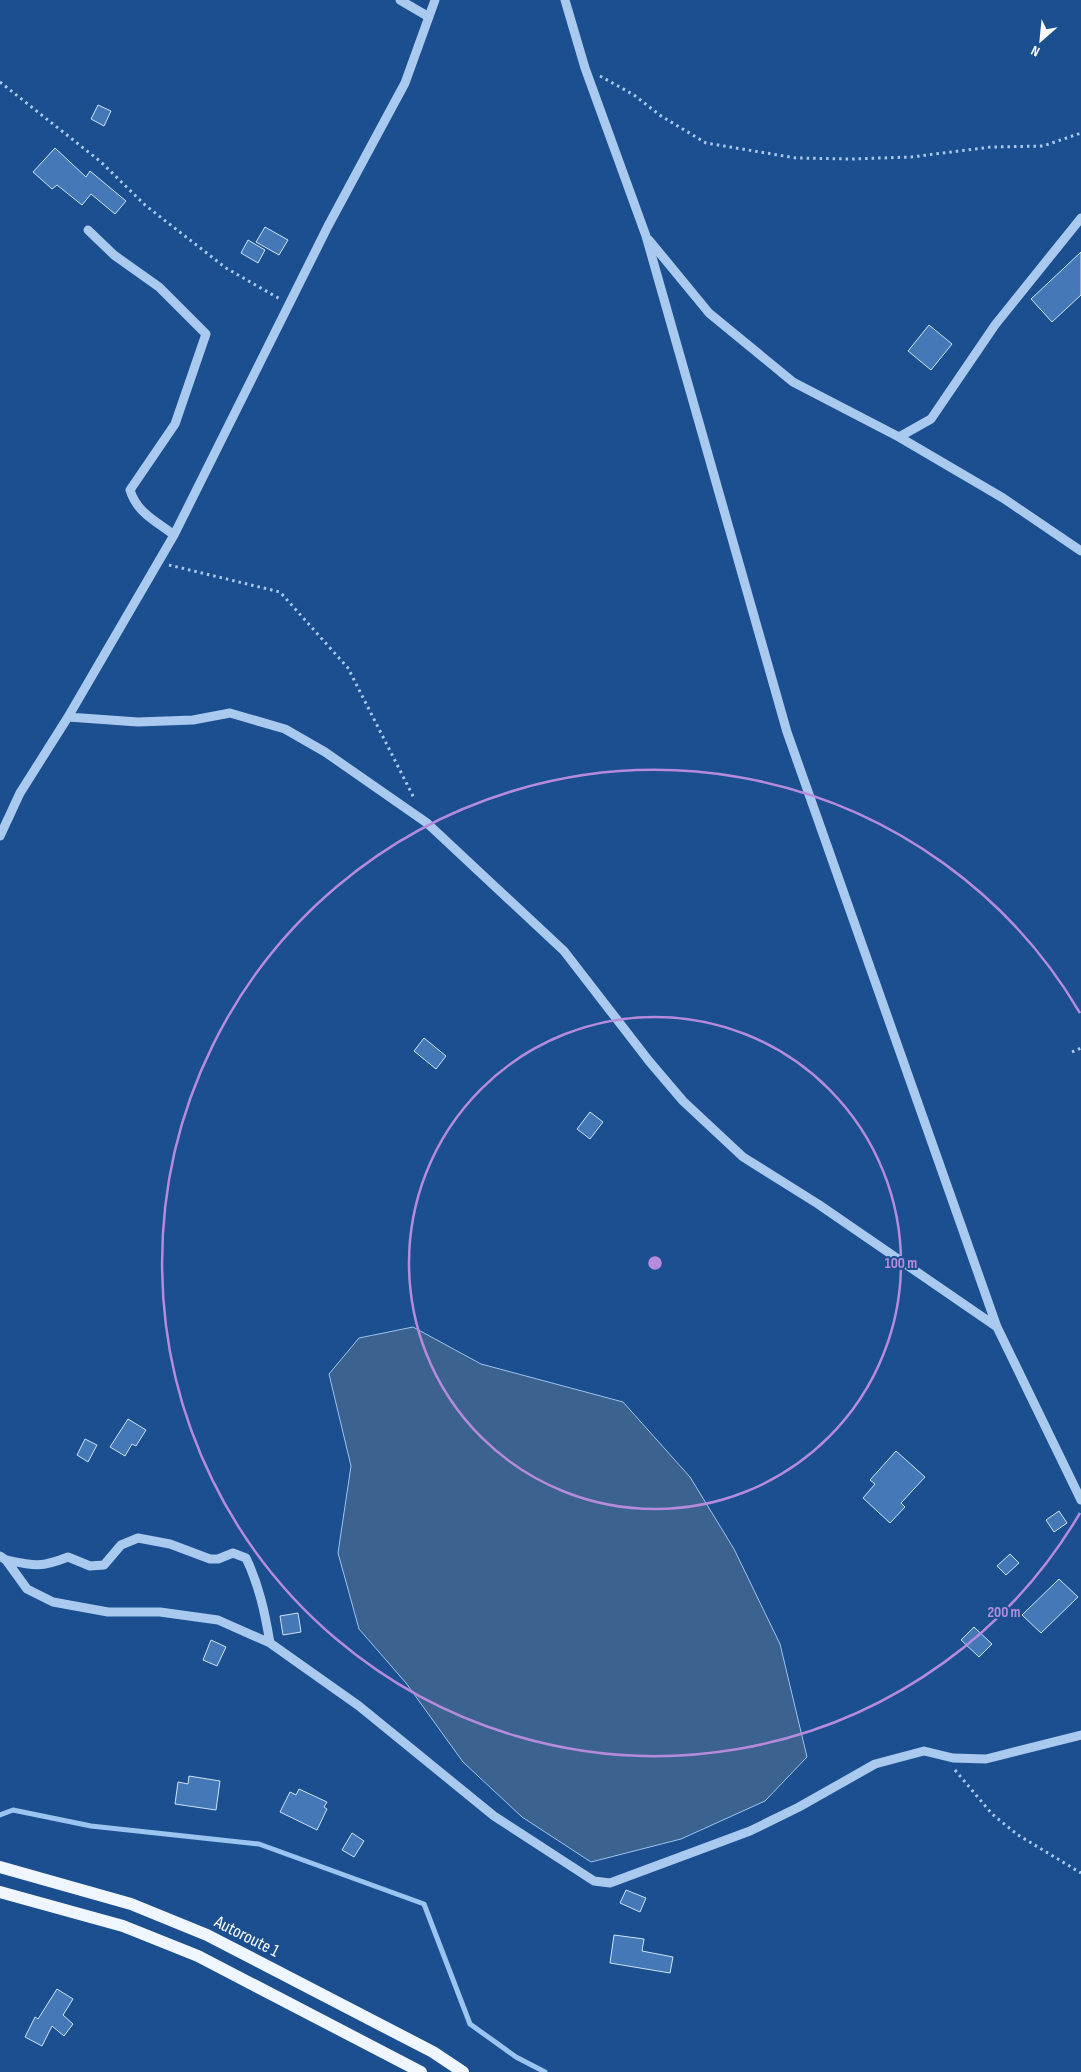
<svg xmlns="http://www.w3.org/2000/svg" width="1081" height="2072" font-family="'Sofia Sans Condensed',sans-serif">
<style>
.water{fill:#3c6290;stroke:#9cc4f0}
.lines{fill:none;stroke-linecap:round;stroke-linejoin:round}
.stream{stroke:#9cc4f0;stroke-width:5}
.building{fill:#4478b7;stroke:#cfe3fa}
.path{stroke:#a9c9ee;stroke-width:3;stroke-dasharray:2.5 4;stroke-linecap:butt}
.minor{stroke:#a9c9ee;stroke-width:9}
.major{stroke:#f0f6ff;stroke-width:12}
.ring{fill:none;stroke:#b68bdc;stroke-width:2.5}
.labels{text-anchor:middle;stroke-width:4;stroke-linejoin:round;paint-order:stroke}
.street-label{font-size:18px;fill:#fff;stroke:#1b4f8f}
.centre{fill:#b68bdc;stroke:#1b4f8f;stroke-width:2.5}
.ring-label{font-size:15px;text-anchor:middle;font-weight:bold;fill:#b68bdc;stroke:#1b4f8f;stroke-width:4;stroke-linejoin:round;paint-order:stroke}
</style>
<rect width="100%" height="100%" fill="#1b4f8f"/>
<path class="water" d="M413 1327 481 1364 623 1402 690 1477 734 1549 780 1644 807 1757 765 1801 681 1839 591 1862 522 1817 463 1762 406 1683 359 1629 338 1553 351 1466 329 1374 359 1338Z"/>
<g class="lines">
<path class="stream" d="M0 1815 13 1810 91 1826 259 1844 424 1904 470 2024 516 2057 545 2072"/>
</g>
<path class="building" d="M98 105 111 111 104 126 91 119Z
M55 148 86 177 90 171 126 201 115 214 91 194 82 205 57 185 52 189 33 172Z
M265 227 288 240 279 255 256 242Z
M248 240 265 250 258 263 241 253Z
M1081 252V295L1052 322 1031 299Z
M929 325 952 344 931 370 908 351Z
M424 1038 446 1056 436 1069 414 1051Z
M590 1112 603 1122 590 1139 577 1129Z
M128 1419 146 1430 136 1446 132 1444 125 1456 110 1447Z
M85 1439 97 1445 88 1462 77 1455Z
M896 1451 925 1477 901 1503 905 1507 890 1523 863 1498 875 1484 870 1480Z
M1059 1511 1067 1523 1054 1532 1046 1520Z
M1010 1554 1019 1563 1006 1575 997 1566Z
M1059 1579 1078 1597 1041 1633 1022 1615Z
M298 1613 301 1632 283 1635 280 1616Z
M974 1627 992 1644 979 1657 961 1640Z
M211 1640 226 1647 217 1666 203 1660Z
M189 1776 220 1781 216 1810 175 1804 178 1782 188 1784Z
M299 1789 327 1802 324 1807 327 1809 317 1830 280 1812 290 1792 296 1795Z
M352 1833 364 1841 354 1857 342 1850Z
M626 1890 646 1898 640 1912 620 1903Z
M614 1935 644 1939 642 1951 673 1957 670 1973 610 1963Z
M57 1989 73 1999 63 2015 73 2024 64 2036 52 2026 42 2046 25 2037 35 2017 38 2019Z"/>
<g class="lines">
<path class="path" d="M600 76 634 95 661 116 706 143 796 158 851 159 911 157 991 147 1043 146 1081 133
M0 82 101 162 145 205 226 268 280 299
M169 565 280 592 348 668 414 798
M1072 1052 1081 1048
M955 1770 992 1814 1018 1835 1081 1873"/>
<path class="minor" d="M400 0 429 17
M565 0 585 68 646 236 787 732 997 1327 1081 1500
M88 230 114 255 159 287 206 334 175 424 130 490C137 513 156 521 174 535
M649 240 709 313 793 382 899 437 1003 498 1081 551
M899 437 931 419 995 325 1081 218
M68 717 138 722 193 720 230 713 285 729 325 752 427 823 564 951 649 1061 683 1101 743 1157 818 1204 997 1327
M0 836 20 793 68 717 174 535 328 226 405 83 435 0
M0 1556 6 1560 27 1589 53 1602 108 1612H160L218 1620 270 1643 359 1706 494 1816 594 1881 610 1883 750 1831 799 1807 875 1764 924 1751 953 1758 986 1759 1081 1735
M6 1560C34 1566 40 1568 68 1557L90 1566 104 1565 121 1545 138 1538 170 1544 210 1559H218L233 1553 246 1558C259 1585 265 1613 270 1643"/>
<path class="major" d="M0 1867 131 1904 207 1935 433 2052 463 2072
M0 1892 123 1926 198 1956 421 2072"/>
</g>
<g class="ring">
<circle cx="655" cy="1263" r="246"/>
<path d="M1080 1513A493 493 0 1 1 1080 1013"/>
</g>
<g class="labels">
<g class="street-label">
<text transform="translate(247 1936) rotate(27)" y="6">Autoroute 1</text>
</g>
</g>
<circle cx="655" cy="1263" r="8" class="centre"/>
<g class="ring-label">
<text x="901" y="1268">100 m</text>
<text x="1004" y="1617">200 m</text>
</g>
<g transform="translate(1041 40) rotate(207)" stroke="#1b4f8f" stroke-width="4" paint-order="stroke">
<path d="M0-4L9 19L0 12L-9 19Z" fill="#ffffff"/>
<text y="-8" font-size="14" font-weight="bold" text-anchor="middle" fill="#ffffff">N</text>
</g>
</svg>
